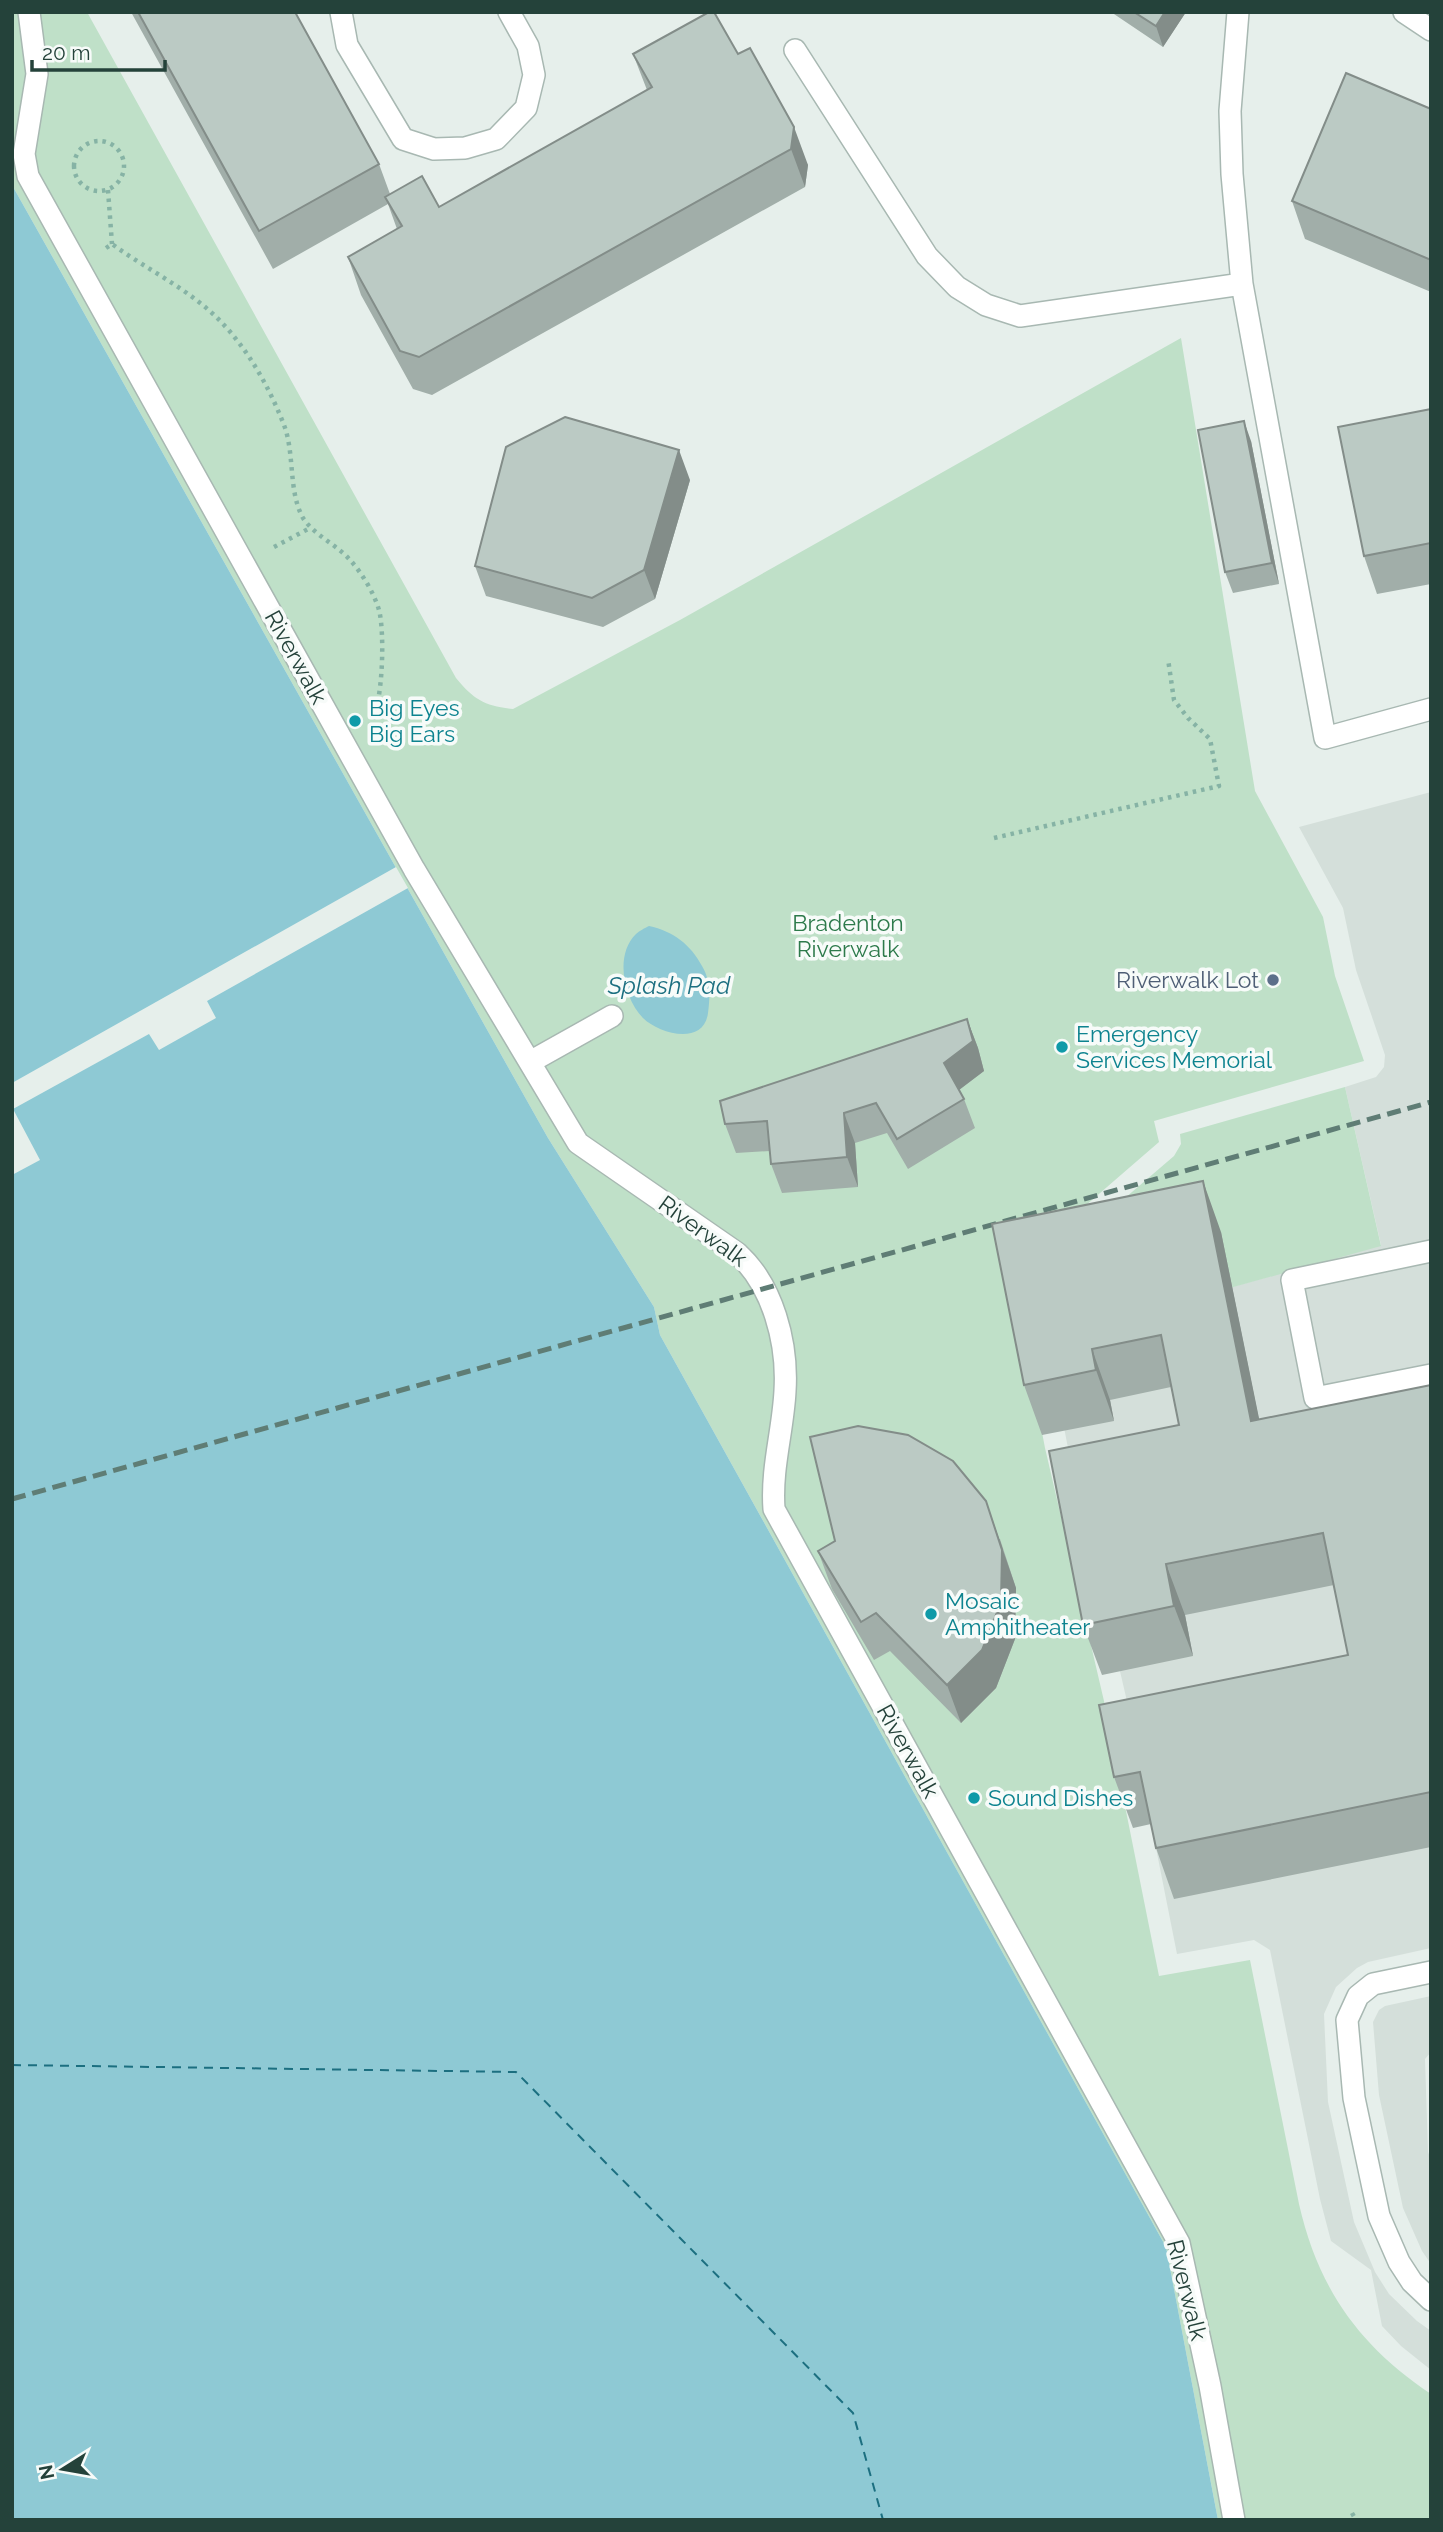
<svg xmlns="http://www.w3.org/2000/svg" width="1443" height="2532" font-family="Raleway,sans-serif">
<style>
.built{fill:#d4dfda}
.green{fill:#bfe0c8}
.water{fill:#8ec9d4}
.pier{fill:#e6efeb}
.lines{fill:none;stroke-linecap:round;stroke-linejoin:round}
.ferry{stroke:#1c6f80;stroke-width:2;stroke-dasharray:9 7;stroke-linecap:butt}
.service-casing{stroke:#a8b8b2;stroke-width:24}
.pedestrian-casing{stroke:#a8b8b2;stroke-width:24}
.minor-casing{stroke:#a8b8b2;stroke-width:24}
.path{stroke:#86b3a5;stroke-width:4.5;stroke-dasharray:3.5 5;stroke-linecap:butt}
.service{stroke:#fff;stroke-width:21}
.pedestrian{stroke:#fff;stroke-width:21}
.minor{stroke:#fff;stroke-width:21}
.rail{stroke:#5f7d75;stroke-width:5;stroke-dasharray:14 7;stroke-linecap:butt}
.wall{fill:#a1aea9}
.shaded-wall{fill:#838d89}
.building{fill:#bbcac4;stroke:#838d89;stroke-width:2}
.culture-dot{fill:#0f9aa8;stroke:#f7fbf9;stroke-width:2.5}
.service-dot{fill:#5c6f8a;stroke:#f7fbf9;stroke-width:2.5}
.labels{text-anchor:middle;stroke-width:7;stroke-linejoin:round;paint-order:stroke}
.street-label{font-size:23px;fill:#24423a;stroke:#f7fbf9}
.culture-label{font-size:23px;fill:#0d838f;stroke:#f7fbf9;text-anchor:start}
.park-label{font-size:23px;fill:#2d7a4b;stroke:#f7fbf9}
.service-label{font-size:23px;fill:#4e5e75;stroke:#f7fbf9;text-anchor:end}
.water-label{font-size:24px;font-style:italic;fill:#1c6f80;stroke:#f7fbf9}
</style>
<rect width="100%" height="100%" fill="#e6efeb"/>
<path class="built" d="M1431 792V1948L1368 1962 1357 1968 1336 1987 1324 2014 1328 2102 1354 2222 1375 2272 1389 2294 1417 2321 1431 2331V2370L1401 2346 1382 2326 1371 2270 1331 2241 1320 2199 1270 1950 1254 1940 1177 1954 1126 1697 1067 1443 1047 1339 1381 1245 1345 1087 1376 1077 1384 1067 1385 1055 1356 970 1343 908 1299 827Z
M1431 1996V2052L1425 2059 1428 2152 1431 2160V2264L1422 2251 1403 2208 1379 2095 1373 2022 1379 2010 1385 2006Z"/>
<path class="green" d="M12 12H87L456 678C474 700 485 706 513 709L680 620 1181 338 1255 791 1323 917 1335 976 1364 1061 1154 1121 1159 1142 1011 1270 1045 1448 1104 1701 1159 1976 1250 1960 1299 2204C1318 2288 1359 2346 1431 2394V2520H1218L1166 2247 660 1335 654 1307 548 1138 12 185Z
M1345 1087 1381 1246 1047 1339 1034 1276 1174 1156 1181 1144 1180 1134Z"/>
<path class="water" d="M12 185 548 1138 654 1307 660 1335 1166 2247 1218 2520H12Z
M649 926C673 931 691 945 702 966 711 981 710 997 708 1013 704 1046 659 1034 643 1018 624 999 614 955 636 934 639 931 645 928 649 926Z"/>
<path class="pier" d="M396 867 408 888 207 1001 216 1018 159 1050 149 1034 13 1109 40 1160 12 1175V1083Z"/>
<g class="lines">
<path class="ferry" d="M12 2065 516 2072 853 2413 883 2520"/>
<g class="service-casing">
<path id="service" d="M341 12 347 45 403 139 434 149 465 148 496 139 526 108 534 75 528 46 509 12
M1238 12 1230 111 1232 174 1242 284 1325 738 1431 709
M1404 12 1431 30
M795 50 927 256 957 287 986 305 1020 316 1242 284
M1431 1251 1292 1280 1315 1398 1431 1375"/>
</g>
<g class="pedestrian-casing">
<path id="pedestrian" d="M29 12 37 74 24 154 28 176 414 869 578 1143 737 1253C773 1285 788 1343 785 1391 783 1431 771 1468 774 1509L1179 2243 1210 2386 1234 2520
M530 1062 612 1016"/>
</g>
<g class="minor-casing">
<path id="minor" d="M1431 1972 1373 1984 1358 1996 1347 2020 1354 2098 1379 2216 1399 2262 1412 2282 1431 2300"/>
</g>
<path class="path" d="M74 166a25 25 0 1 1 50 0a25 25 0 1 1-50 0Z
M108 190 112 244
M106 248 112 244C149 271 193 291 224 325 250 353 270 389 284 425 295 454 288 491 303 518 315 536 336 544 350 560 362 573 374 593 379 610 385 633 383 706 370 725
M274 547 310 528
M994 838 1219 786 1210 739 1188 718 1174 700 1168 659
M1352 2513 1356 2520"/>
<use href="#service" class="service"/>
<use href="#pedestrian" class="pedestrian"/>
<use href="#minor" class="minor"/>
<path class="rail" d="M12 1499 1431 1102"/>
</g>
<path class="wall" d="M131 12H295L379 164 390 194 439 207 647 90 633 54H738L808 165 805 187 432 395 413 389 361 295 348 257 397 229 388 204 273 269Z
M1111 12H1186L1163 47Z
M1431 109V292L1305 239 1292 201Z
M1431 409V584L1377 594 1364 556Z
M1251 441 1279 584 1233 593 1225 572Z
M690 480 655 599 603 627 486 596 475 566Z
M967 1019 978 1048 984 1071 959 1090 964 1099 975 1128 908 1169 887 1133 855 1143 858 1187 782 1193 771 1164 770 1151 736 1153 725 1124Z
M1221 1232 1259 1420 1431 1385V1847L1174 1899 1156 1848 1151 1824 1133 1828 1114 1777 1348 1655 1334 1585 1185 1615 1193 1656 1102 1675 1083 1625 1179 1425 1171 1387 1110 1400 1114 1421 1042 1435 1024 1385Z
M1000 1539 1016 1588 1015 1639 996 1688 961 1723 890 1651 874 1660 832 1589 818 1551Z"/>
<path class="shaded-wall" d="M1165 12H1186L1163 47 1156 26Z
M794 127 808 165 805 187 791 149Z
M1244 421 1251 441 1279 584 1272 563Z
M679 450 690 480 655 599 644 570Z
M967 1019 978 1048 984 1071 955 1093 944 1063Z
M844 1113 855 1143 858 1187 847 1157Z
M1203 1181 1221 1232 1270 1472 1251 1421Z
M1092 1349 1110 1400 1114 1421 1096 1370Z
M986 1501 1016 1588 1015 1639 996 1688 961 1723 947 1685Z
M1166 1564 1185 1615 1193 1656 1174 1606Z"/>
<path class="building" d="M138 12H295L379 164 259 231Z
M709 12H714L738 54 750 48 794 127 791 149 419 357 400 351 348 257 402 226 385 197 422 176 439 207 652 87 633 54Z
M1134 12H1165L1156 26Z
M1346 73 1431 109V260L1292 201Z
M1431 409V543L1364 556 1338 427Z
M565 417 679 450 644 570 592 598 475 566 506 447Z
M1244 421 1272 563 1225 572 1198 430Z
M967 1019 973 1041 944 1063 964 1099 897 1139 876 1103 844 1113 847 1157 771 1164 767 1121 725 1124 720 1101Z
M1203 1181 1251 1421 1431 1385V1792L1156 1848 1140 1772 1114 1777 1099 1705 1348 1655 1323 1533 1166 1564 1174 1606 1083 1625 1049 1451 1179 1425 1161 1335 1092 1349 1096 1370 1024 1385 992 1224Z
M858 1426 908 1435 953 1461 986 1501 1002 1550 1001 1602 982 1650 947 1685 876 1613 861 1622 818 1551 835 1541 810 1437Z"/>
<g class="culture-dot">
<circle cx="355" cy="721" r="7"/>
<circle cx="1062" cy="1047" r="7"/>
<circle cx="931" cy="1614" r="7"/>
<circle cx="974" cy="1798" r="7"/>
</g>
<circle class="service-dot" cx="1273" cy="980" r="7"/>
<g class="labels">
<g class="street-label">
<text transform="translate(296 657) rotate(61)" y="8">Riverwalk</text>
<text transform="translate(703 1231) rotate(36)" y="8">Riverwalk</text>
<text transform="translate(908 1751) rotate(61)" y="8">Riverwalk</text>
<text transform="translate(1187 2290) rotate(76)" y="8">Riverwalk</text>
</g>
<g class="culture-label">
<text x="369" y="716">Big Eyes<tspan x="369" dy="26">Big Ears</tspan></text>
<text x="1076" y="1042">Emergency<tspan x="1076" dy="26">Services Memorial</tspan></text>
<text x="945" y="1609">Mosaic<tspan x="945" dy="26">Amphitheater</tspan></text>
<text x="988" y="1806">Sound Dishes</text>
</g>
<g class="park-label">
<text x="848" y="931">Bradenton<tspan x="848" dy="26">Riverwalk</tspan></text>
</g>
<g class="service-label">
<text x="1259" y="988">Riverwalk Lot</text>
</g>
<g class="water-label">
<text x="669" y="994">Splash Pad</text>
</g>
</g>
<rect width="1443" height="2532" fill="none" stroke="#24423a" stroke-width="28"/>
<g transform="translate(63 2469) rotate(259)" stroke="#f7fbf9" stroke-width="5" paint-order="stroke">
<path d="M0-5L12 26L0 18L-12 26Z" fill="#24423a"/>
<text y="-10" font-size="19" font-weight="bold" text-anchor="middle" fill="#24423a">N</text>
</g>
<path d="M32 60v10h133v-10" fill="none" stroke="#24423a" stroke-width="3.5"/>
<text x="42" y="60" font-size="21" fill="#24423a" stroke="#f7fbf9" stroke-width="5" paint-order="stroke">20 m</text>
</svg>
